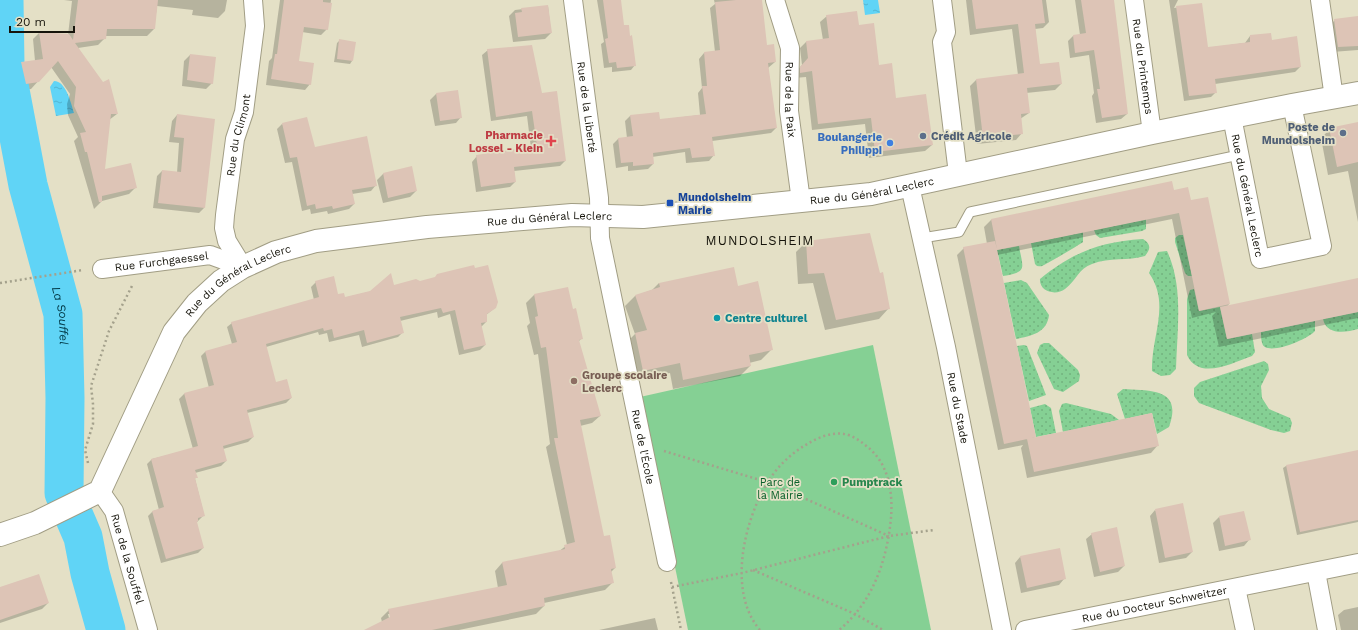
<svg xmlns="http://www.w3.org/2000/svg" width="1358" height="630" font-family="'Work Sans',sans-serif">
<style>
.grass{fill:url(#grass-dots)}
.green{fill:#85d094}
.water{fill:url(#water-ripples)}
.shadow{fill:#0003;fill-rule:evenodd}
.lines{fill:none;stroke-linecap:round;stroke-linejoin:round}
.river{stroke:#60d4f6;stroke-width:39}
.building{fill:#ddc4b6}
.lane-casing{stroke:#a19d84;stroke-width:11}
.street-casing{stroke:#a19d84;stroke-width:20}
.secondary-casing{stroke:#a19d84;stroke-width:24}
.path{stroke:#a4a18c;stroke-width:2.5;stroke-dasharray:2 3;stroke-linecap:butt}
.lane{stroke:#fff;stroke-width:9}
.street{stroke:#fff;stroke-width:18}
.secondary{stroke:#fff;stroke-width:22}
.service-dot{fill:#5c6f8a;stroke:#e4e0c6;stroke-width:1.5}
.health-dot{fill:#e0444e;stroke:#e4e0c6;stroke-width:1.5}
.shop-dot{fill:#3f7fe0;stroke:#e4e0c6;stroke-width:1.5}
.transit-dot{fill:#1a4fb4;stroke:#e4e0c6;stroke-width:1.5}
.culture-dot{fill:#0f9aa8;stroke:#e4e0c6;stroke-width:1.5}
.education-dot{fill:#8d6e63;stroke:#e4e0c6;stroke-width:1.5}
.leisure-dot{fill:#2e9e5b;stroke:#e4e0c6;stroke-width:1.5}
.labels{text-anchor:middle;stroke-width:3.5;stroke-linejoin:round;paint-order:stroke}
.street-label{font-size:11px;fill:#16140b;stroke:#e4e0c6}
.service-label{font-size:11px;font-weight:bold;fill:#4e5e75;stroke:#e4e0c6;text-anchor:end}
.health-label{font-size:11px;font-weight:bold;fill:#be3a42;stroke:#e4e0c6;text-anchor:end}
.shop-label{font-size:11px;font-weight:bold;fill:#366cbe;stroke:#e4e0c6;text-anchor:end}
.transit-label{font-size:11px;font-weight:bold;fill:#164399;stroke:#e4e0c6;text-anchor:start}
.culture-label{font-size:11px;font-weight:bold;fill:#0d838f;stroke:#e4e0c6;text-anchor:start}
.education-label{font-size:11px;font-weight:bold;fill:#785e54;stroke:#e4e0c6;text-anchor:start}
.park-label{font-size:11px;fill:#0a612b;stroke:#e4e0c6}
.leisure-label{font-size:11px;font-weight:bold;fill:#27864d;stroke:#e4e0c6;text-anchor:start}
.water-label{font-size:12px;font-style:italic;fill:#023a48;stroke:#e4e0c6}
.quarter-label{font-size:13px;letter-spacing:1px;fill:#16140b;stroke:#e4e0c6}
</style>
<defs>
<pattern id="grass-dots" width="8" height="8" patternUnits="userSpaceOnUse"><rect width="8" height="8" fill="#85d094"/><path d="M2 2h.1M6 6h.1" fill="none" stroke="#72b27e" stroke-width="1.8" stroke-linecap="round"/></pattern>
<pattern id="water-ripples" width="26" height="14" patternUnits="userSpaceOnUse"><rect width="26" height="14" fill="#60d4f6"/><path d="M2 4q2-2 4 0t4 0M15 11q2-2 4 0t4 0" fill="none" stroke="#53b5d2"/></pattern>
</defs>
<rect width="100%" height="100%" fill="#e4e0c6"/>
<path class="grass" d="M1146 219V229L1142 231 1100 238 1096 235 1094 230Z
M1083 232V242C1081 244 1048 263 1044 265 1041 267 1040 266 1037 266L1035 264 1031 243Z
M1179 235H1183L1192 276H1188L1185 273 1175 242V238Z
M1143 239C1151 244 1151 249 1145 256 1128 261 1110 257 1092 264 1079 268 1076 281 1065 289 1056 296 1039 292 1040 279 1073 252 1100 242 1143 239Z
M1019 246C1023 269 1028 272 1003 276L997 250Z
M1167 251C1184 287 1177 330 1176 369L1170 375 1161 376 1152 371C1151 335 1171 305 1149 273L1158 252Z
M1021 280 1027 283 1049 315C1047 333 1031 336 1016 339L1004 283Z
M1194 289 1199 311 1220 307 1227 339 1252 334 1255 352 1252 356C1232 363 1199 381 1187 355V299L1190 290Z
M1358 312V329C1345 333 1326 335 1323 319Z
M1315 321V331C1308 339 1275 353 1265 347 1261 345 1261 336 1261 332Z
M1044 343H1049L1078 370 1080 375 1079 381 1063 392 1054 389 1037 353 1040 345Z
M1024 345 1027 346 1046 395 1029 401 1017 346Z
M1264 361 1268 364 1269 370 1261 386 1262 398 1269 409 1290 418 1292 423 1290 431 1284 433 1271 430 1199 403 1194 396V388L1200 382Z
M1123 389C1151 391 1183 388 1169 427L1157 434 1152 413 1125 419 1117 394Z
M1066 403 1111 414 1119 420 1063 432 1059 411 1062 404Z
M1045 404 1051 408 1056 433 1036 437 1030 408Z"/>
<path class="green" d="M873 345 931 630H688L640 397Z"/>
<path class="water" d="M863 0H878L880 13 865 15Z
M54 81C66 81 71 103 74 113L56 116 50 87Z"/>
<path class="shadow" d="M64 0H227L225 11 218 18 192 15 193 10 157 6 154 29 147 36H105V38L98 45 78 48 117 114 109 120 104 170 136 187 129 194 102 201 94 209 74 141 78 137 68 115 67 104 70 94 51 67 31 89 19 91 15 70 22 63 35 61 33 39 39 33 68 35 72 1Z
M280 0H331L327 29 321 35 302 32 298 62 310 84 305 90 266 85 269 61 272 58Z
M597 0H620L623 26 630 37 635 65 631 70 612 72V67L604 68 601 44 604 42Z
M714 0H761L766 46 775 62 768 68 776 128 771 133 712 141 714 155 709 161 686 163 685 152 652 157 653 164 648 169 628 171V166L616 168 613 144 618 139 627 138 625 121 630 116 659 120 700 115 698 93 702 88 699 59 704 53 715 52 710 8 715 4Z
M966 0H1046L1049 22 1043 28 1035 29 1039 65 1061 84 1055 90 1026 93 1029 113 1020 119 1022 133 1016 140 977 144 970 86 976 80 1018 75 1012 29 970 35Z
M1075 0H1112L1127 114 1121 119 1096 123 1092 96 1094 93 1089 55 1070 58 1068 41 1073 36 1080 35Z
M1169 0H1178L1174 8 1201 4 1207 48 1245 43 1250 36 1271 41 1300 67 1295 72 1215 84 1216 92 1211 97 1184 101Z
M548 6 551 33 545 39 513 42 509 16 515 10Z
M827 16 858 26 895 99 932 145 925 151 869 158 865 124 812 130 806 77 794 78V74L802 65 800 48 806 42 823 40 820 22Z
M1358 17V50L1332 52 1329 26 1335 20Z
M340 40 352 61 350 64 334 62 337 43Z
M488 50 541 94 565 161 560 166 514 171 515 182 510 187 476 192 472 162 477 156 531 148 527 116 491 121 482 55Z
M190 55 212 83 206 89 182 86 184 61Z
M457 91 461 117 456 123 435 126 430 100 436 94Z
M177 115 214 120 204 208 199 213 153 208 157 176 162 171 177 173 179 143 169 142 172 121Z
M1358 123V222L1348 171 1328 175 1321 138 1330 129Z
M282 124 314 148 376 185 371 191 352 194 354 204 349 209 328 214 327 211 311 214 310 209 302 211 292 162 285 163 277 129Z
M411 168 416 191 410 197 383 203 377 180 383 174Z
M1173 191 1190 202 1229 304 1227 307 1358 279V318L1219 347 1212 316 1216 312 1192 318 1172 219 997 255 1035 437 1033 439 1158 445 1151 453 1027 478 1021 448 1023 445 998 450 957 255 964 248 987 244 984 227 991 220Z
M806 242 889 308 879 319 825 330 813 283 798 284 796 252Z
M316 282 344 298 393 286 496 307 486 315V322L481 327 485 345 480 350 459 355 450 314 438 318 437 312 400 321 403 332 398 337 362 347 359 335 329 342 327 333 319 335 318 332 266 347 275 383 291 398 286 403 247 413 253 437 248 442 223 449 226 461 221 466 195 473 196 477 195 479 204 515 196 523 203 548 198 553 161 563 148 516 153 511 159 510 147 464 152 459 193 449 179 399 184 394 209 388 201 356 205 352 232 344 227 327 232 323 314 300 311 287Z
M659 283 771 350 761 360 749 363 750 366 740 376 673 389 670 373 633 380 625 344 635 334 625 306 635 296 652 290Z
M567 288 572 310 582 338 578 342 600 416 592 423 580 426 603 538 615 568 611 572 613 582 605 590 544 603V606L536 614 459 630H366L382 622 381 618 389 610 498 588 495 571 502 563 558 552 567 545 546 447 550 444 538 354 534 355 527 326 530 323 526 303 534 295ZM388 614H391L390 622Z
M1358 451V522L1297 535 1283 468 1286 466Z
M1155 510 1192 552 1186 558 1159 563 1150 516Z
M1219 517 1249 540 1244 546 1219 551 1213 523Z
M1092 534 1124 566 1118 572 1094 577 1086 539Z
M1020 557 1064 579 1059 585 1021 593 1015 563Z
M0 588 48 603 42 609 0 623Z
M1358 607V630H1341L1338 615 1344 610Z
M655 618 658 630H599Z"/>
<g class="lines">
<path class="river" id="s1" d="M4 0 5 64 28 185 63 314 65 398 64 493 83 537 90 573 106 630"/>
</g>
<path class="building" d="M78 0H158L155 29H107L106 39 75 43 103 82 109 79 118 114H111L105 169 131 163 137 188 102 196V202H99L87 152H85L80 133 86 132 74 106 76 87 58 61 39 82 26 84 21 62 43 59 39 32 69 34 73 40Z
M284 0H323V2L332 3 328 30 304 27 299 61 314 63 311 85 271 79 275 54H277Z
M603 0H621L624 25H629L630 36 632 35 636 66 617 68 616 62 609 63 605 39 608 38Z
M736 0H762L767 45 774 44 776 62 768 63 777 128 712 137 715 156 692 158 690 148 653 153 654 164 633 166V162L621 163 618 138 633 136 630 115 659 112 660 119 706 114 702 86H707L704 52 720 50 715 2Z
M972 0H1042L1045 23 1035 24 1040 64 1059 62 1062 84 1027 88 1030 113 1021 114 1023 134 983 138 976 79 1024 73 1018 24 976 29Z
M1081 0H1114L1128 114 1102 118 1097 89H1100L1094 50 1075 53 1073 35 1086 33Z
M1202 3 1208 47 1250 42V35L1271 33 1272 40 1297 36 1301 67 1215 79 1217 93 1189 96 1176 6Z
M548 5 552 33 518 37 515 13 522 12 521 8Z
M857 11 859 25 874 23 879 65 892 63 896 98 926 94 933 145 875 152 871 118 818 124 812 71 800 73V67L808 58 806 41 829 38 826 15Z
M1358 16V46L1338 47 1334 19Z
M339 39 356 42 353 61 337 59Z
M532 45 542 93 557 91 566 161 514 167 516 182 481 187 476 155 537 146 532 111 496 117 487 49Z
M190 54 216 57 213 84 187 80Z
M458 90 462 118 440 121 436 93Z
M177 114 215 119 205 208 158 203 162 170 181 172 184 138 174 137Z
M307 117 315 147 367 136 377 186 352 190 355 204 333 209 332 206 316 209 315 204 307 206 297 157 290 158 282 123Z
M1358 122V162L1337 167 1329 128Z
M412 166 417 191 388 198 383 173Z
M1172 181 1174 190 1188 187 1191 200 1208 197 1230 304 1199 311 1179 213 997 250 1036 437 1004 444 963 247 995 241 997 249 991 219Z
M870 233 880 273 883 272 890 309 836 320 824 273 808 274 806 241Z
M474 265 475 268 488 265 498 302 496 308 487 314V322L481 323 486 345 464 350 455 310 443 313 441 308 400 317 404 333 367 343 364 330 334 338 332 329 324 331 323 328 266 344 276 382 287 379 292 398 247 410 254 437 223 446 227 461 195 470 198 478H195L205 516 198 518V521L197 522 204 548 166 559 152 511 164 507 151 459 198 446 184 393 214 385 205 351 237 342 231 322 319 297 315 281 334 276 338 294 344 293 345 297 370 291 391 273 394 285 416 279 420 281 435 277 437 274Z
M734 267 738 286 758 281 773 350 749 355 751 366 683 380 680 363 643 371 635 333 647 330 635 295 660 287 659 283Z
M1358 278V312L1227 339 1220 307Z
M568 287 573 309 576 308 583 339 579 340 601 416 580 420 604 536 610 535 616 568 611 569 614 583 544 598 545 606 432 630H364L390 617 388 609 507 585 502 562 565 549 564 545 575 542 554 438H558L546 347 541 348 535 317 538 316 534 294Z
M1152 413 1159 446 1034 472 1027 439Z
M1358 450V520L1300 532 1286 465Z
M1183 503 1193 552 1165 558 1155 509Z
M1244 511 1251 540 1225 546 1219 516Z
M1117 527 1125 566 1100 572 1091 533Z
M1060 548 1066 579 1027 588 1020 556Z
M39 574 49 603 0 620V587Z"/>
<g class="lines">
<g class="lane-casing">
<path id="lane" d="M922 238 959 232 970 212 1239 155"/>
</g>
<g class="street-casing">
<g id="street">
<path id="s2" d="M573 0 599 198 600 238 667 562"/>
<path id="s3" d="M775 0 790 48 789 111 801 201"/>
<path d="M942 0 946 32 942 42 958 174"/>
<path id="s4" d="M1134 0 1152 133"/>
<path d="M1320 0 1334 98"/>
<path id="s5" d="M1232 117 1260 259 1322 246 1292 105"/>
<path id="s6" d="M910 186 946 347 1002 630"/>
<path id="s7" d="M243 267 227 241 224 228 225 215 235 139 244 112 255 26 253 0"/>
<path id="s8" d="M102 269 210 255 243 267"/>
<path id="s9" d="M100 491 114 511 148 630"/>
<path d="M1316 572 1327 630"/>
<path d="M1236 588 1245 630"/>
<path id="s10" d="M1025 630 1358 563"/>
</g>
</g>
<g class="secondary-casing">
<g id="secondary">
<path id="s11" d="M0 535 35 523 100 491 174 332 197 303 221 281 243 267 276 252 316 241 427 227 572 215 643 217 871 194 1152 133 1292 105 1358 93"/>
</g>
</g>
<path class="path" d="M0 283 83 270
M664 451 770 483 889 536
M88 463 85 450 93 424V404L91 386 109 331 133 284
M753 570 855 614 883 630
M671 582 681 630
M672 587 742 573 889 536 934 530
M760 630C727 592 744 520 768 482 778 465 793 452 809 443 819 437 832 432 844 434 853 435 863 443 870 449 889 466 893 493 891 518 887 560 873 602 839 630"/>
<use href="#lane" class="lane"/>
<use href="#street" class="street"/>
<use href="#secondary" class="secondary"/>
</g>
<g class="service-dot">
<circle cx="1343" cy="133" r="4"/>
<circle cx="923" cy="136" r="4"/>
</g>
<path class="health-dot" d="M549 135h4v4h4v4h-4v4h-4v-4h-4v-4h4z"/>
<circle class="shop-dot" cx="890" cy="143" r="4"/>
<rect class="transit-dot" x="666" y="199" width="8" height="8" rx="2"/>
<circle class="culture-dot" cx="717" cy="318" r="4"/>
<circle class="education-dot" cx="574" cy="381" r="4"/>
<circle class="leisure-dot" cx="834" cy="482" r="4"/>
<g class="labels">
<g class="street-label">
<text dy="4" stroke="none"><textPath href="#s4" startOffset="67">Rue du Printemps</textPath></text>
<text dy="4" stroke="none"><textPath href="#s3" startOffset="102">Rue de la Paix</textPath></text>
<text dy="4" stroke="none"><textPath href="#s2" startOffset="108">Rue de la Liberté</textPath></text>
<text dy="4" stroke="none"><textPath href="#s7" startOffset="138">Rue du Climont</textPath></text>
<text dy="4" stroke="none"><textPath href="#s11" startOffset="1017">Rue du Général Leclerc</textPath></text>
<text dy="4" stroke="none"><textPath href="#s5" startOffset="80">Rue du Général Leclerc</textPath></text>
<text dy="4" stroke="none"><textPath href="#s11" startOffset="693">Rue du Général Leclerc</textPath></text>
<text dy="4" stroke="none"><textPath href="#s8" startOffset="60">Rue Furchgaessel</textPath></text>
<text dy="4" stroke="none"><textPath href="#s11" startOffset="369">Rue du Général Leclerc</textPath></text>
<text dy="4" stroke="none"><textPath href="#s6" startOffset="227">Rue du Stade</textPath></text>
<text dy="4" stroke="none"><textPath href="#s2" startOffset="453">Rue de l'École</textPath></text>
<text dy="4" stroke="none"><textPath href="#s9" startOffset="74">Rue de la Souffel</textPath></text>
<text dy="4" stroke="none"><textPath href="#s10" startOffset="132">Rue du Docteur Schweitzer</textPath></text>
</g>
<g class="service-label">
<text x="1335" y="131">Poste de<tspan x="1335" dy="13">Mundolsheim</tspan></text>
<text x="931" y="140" text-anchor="start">Crédit Agricole</text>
</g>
<g class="health-label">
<text x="543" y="139">Pharmacie<tspan x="543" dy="13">Lossel - Klein</tspan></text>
</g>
<g class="shop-label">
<text x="882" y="141">Boulangerie<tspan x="882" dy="13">Philippi</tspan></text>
</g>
<g class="transit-label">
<text x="678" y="201">Mundolsheim<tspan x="678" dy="13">Mairie</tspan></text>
</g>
<g class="culture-label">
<text x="725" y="322">Centre culturel</text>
</g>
<g class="education-label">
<text x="582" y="379">Groupe scolaire<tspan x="582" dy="13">Leclerc</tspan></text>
</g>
<g class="park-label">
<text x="780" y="486">Parc de<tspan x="780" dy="13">la Mairie</tspan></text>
</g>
<g class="leisure-label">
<text x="842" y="486">Pumptrack</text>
</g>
<g class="water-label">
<text dy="4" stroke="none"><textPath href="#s1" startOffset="322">La Souffel</textPath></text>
</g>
<g class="quarter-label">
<text x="760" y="245">MUNDOLSHEIM</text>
</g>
</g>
<path d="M10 26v6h64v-6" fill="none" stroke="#16140b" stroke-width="2"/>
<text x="16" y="26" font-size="12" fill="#16140b" stroke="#e4e0c6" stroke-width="3" paint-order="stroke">20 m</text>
</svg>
